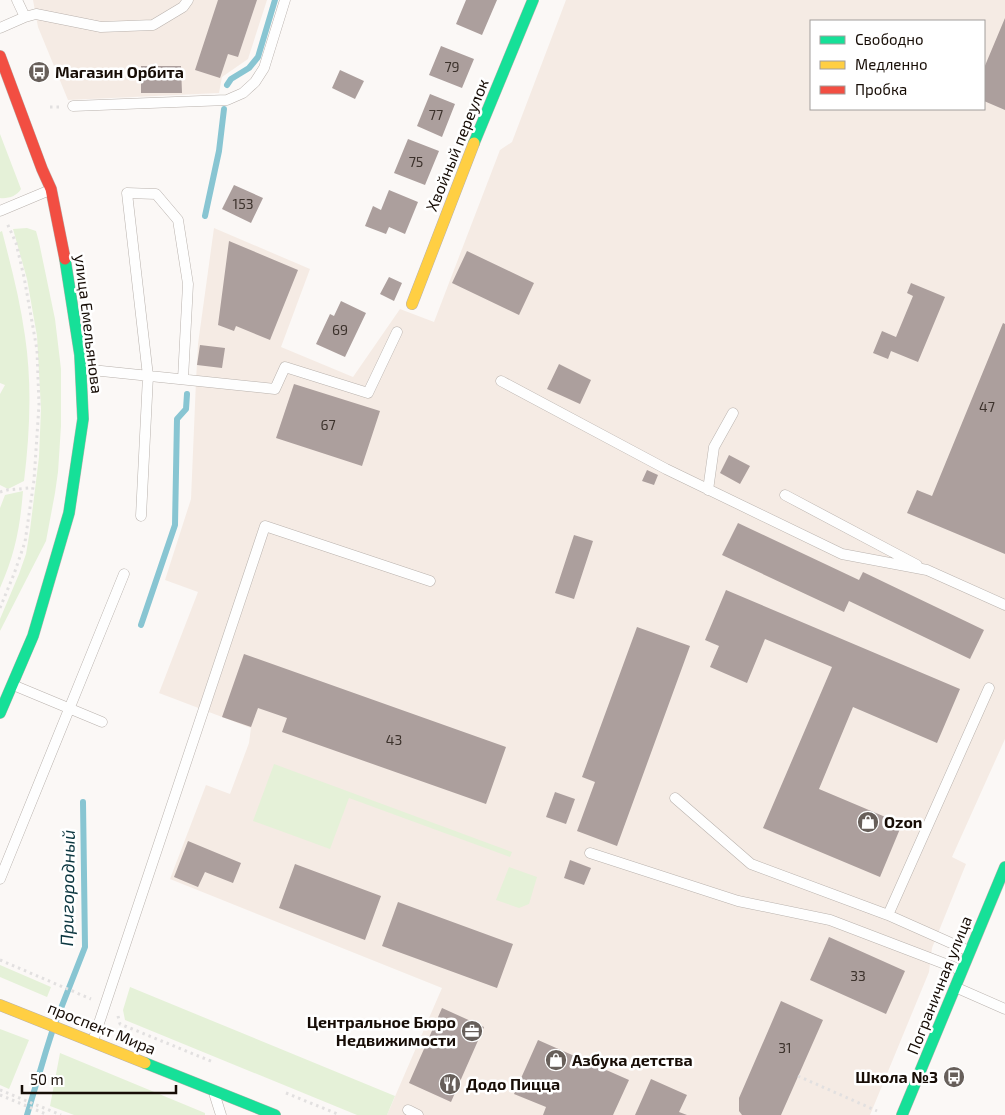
<svg xmlns="http://www.w3.org/2000/svg" width="1005" height="1115" font-family="'Exo 2',sans-serif">
<style>
.built{fill:#f5ebe4;fill-rule:evenodd}
.green{fill:#e5f1d8}
.lines{fill:none;stroke-linecap:round;stroke-linejoin:round}
.stream{stroke:#88c5d2;stroke-width:6}
.building{fill:#ac9f9d}
.lane-casing{stroke:#b9b2ad;stroke-width:11}
.fast-casing{stroke:#b9b2ad;stroke-width:12}
.slow-casing{stroke:#b9b2ad;stroke-width:12}
.jam-casing{stroke:#b9b2ad;stroke-width:12}
.path{stroke:#e2e0e0;stroke-width:3;stroke-dasharray:2.5 4;stroke-linecap:butt}
.lane{stroke:#fefefe;stroke-width:10}
.fast{stroke:#16e098;stroke-width:11}
.slow{stroke:#ffcf43;stroke-width:11}
.jam{stroke:#f24e42;stroke-width:11}
.labels{text-anchor:middle;stroke-width:5;stroke-linejoin:round;paint-order:stroke}
.number-label{font-size:14px;fill:#3c322c}
.poi-label{font-size:16px;font-weight:bold;fill:#170d06;stroke:#fff;text-anchor:start}
.street-label{font-size:16px;fill:#170d06;stroke:#fff}
.water-label{font-size:18px;font-style:italic;fill:#0b363f;stroke:#fff}
</style>
<rect width="100%" height="100%" fill="#fbf8f6"/>
<path class="built" d="M33 0H267L248 59 222 77 219 93 68 100 38 27Z
M566 0H1005V739L952 857 966 864 932 948 929 972 870 1115H387L442 988 170 879 206 785 230 794 249 743 251 728 159 693 198 592 165 580 191 499 196 381 198 344 214 228 310 269 281 347 353 377 400 309 434 322 500 150 512 142ZM811 21H984V109H811Z"/>
<path class="green" d="M0 134 21 189C17 196 8 199 0 198Z
M27 228 36 231 39 242 55 319 61 369V426L58 472 55 493 46 541 0 631V619L19 574 26 554 30 530 39 457 41 409 37 336 27 279 13 229Z
M2 231C11 266 20 300 25 336 32 383 30 433 24 481L8 489 0 485V394L5 385 0 383V232Z
M23 491C20 528 15 554 0 588V508L5 495Z
M274 764 512 852 510 857 349 798 330 849 253 821Z
M509 867 537 877 529 904 519 908 496 900Z
M0 965 51 987 47 997 0 977Z
M130 987 395 1096 387 1115H357L125 1020 123 1010Z
M0 1029 29 1040 9 1089 0 1085Z
M60 1053 205 1113V1115H74L50 1106Z"/>
<g class="lines">
<path class="stream" d="M227 85 231 79 249 68 258 57 275 0
M205 216 219 151 224 109
M141 625 175 525 177 419 186 409 187 394
M56 1021 85 947 83 802
M27 1115 46 1051 52 1032"/>
</g>
<path class="building" d="M218 0H257L238 57 228 54 220 78 195 70Z
M466 0H497L482 35 456 24Z
M1005 18V110L984 101V68Z
M441 46 474 59 462 88 429 75Z
M141 66H181L182 93H141Z
M340 70 364 81 355 99 332 88Z
M430 94 455 104 442 137 417 126Z
M408 139 439 151 425 185 394 173Z
M234 185 263 198 251 223 222 209Z
M389 190 418 202 405 234 389 227 386 234 365 226 373 206 381 210Z
M229 241 298 270 270 340 236 326 234 331 218 325Z
M467 251 534 283 519 315 452 283Z
M389 277 402 283 394 301 380 294Z
M911 283 945 297 918 362 891 351 888 359 873 353 882 331 896 337 913 296 907 293Z
M341 301 366 313 345 357 316 344 330 314 334 316Z
M1003 323 1005 324V554L907 513 917 490 932 496Z
M200 345 225 348 222 368 197 365Z
M559 364 591 380 580 404 547 389Z
M294 384 380 411 362 466 276 438Z
M729 455 750 466 740 484 720 473Z
M647 470 658 475 654 485 642 481Z
M738 523 859 580 863 572 984 630 970 659 849 601 844 612 722 555Z
M574 535 593 541 574 599 555 593Z
M726 590 960 689 937 743 853 707 819 789 902 824 880 877 763 828 832 667 765 639 747 683 710 667 719 646 705 640Z
M637 627 690 646 617 846 577 831 595 782 582 777Z
M244 654 506 747 486 804 282 732 287 718 258 708 251 727 222 717Z
M555 792 575 799 566 824 546 817Z
M188 841 241 863 233 883 205 872 198 887 174 877Z
M570 860 591 868 584 885 564 878Z
M295 864 381 896 365 940 279 908Z
M398 902 513 944 497 988 382 946Z
M829 937 905 971 886 1014 810 980Z
M781 1001 823 1020 781 1115H742L739 1111V1098Z
M442 1008 484 1027 451 1102 409 1083Z
M538 1040 629 1080 613 1115H543L546 1107 514 1094Z
M651 1079 687 1095 679 1112 687 1115H635Z"/>
<g class="lines">
<g class="lane-casing">
<path id="lane" d="M17 0 25 17
M0 28 25 17 36 14 101 27 153 25 183 7 188 0
M73 106 227 100 243 93 255 82 264 68 285 0
M0 211 50 190
M82 369 275 389 285 367 368 393 397 332
M501 381 666 469 842 554 927 570 1005 605
M708 490 714 447 733 413
M785 495 917 565
M141 516 148 376 127 193 156 194 178 220 188 284 183 379
M13 685 102 722
M675 798 751 864 888 915 969 951
M590 853 738 901 830 920 961 970
M0 879 124 574
M888 915 989 688
M955 987 1005 1009
M93 1041 265 526 430 581
M215 1096 221 1115
M408 1110 418 1115"/>
</g>
<g class="fast-casing">
<path id="fast" d="M474 143 533 0
M0 713 33 636 69 513 83 419 80 355 65 259
M145 1063 275 1115
M902 1115 1005 867"/>
</g>
<g class="slow-casing">
<path id="slow" d="M412 304 474 143
M0 1005 145 1063"/>
</g>
<g class="jam-casing">
<path id="jam" d="M0 56 42 169 51 189 65 259"/>
</g>
<path class="path" d="M50 107H60
M0 492 7 490 29 488
M0 608 14 574 25 542 34 480 39 405 37 350 24 277 16 243 7 223
M0 960 91 999
M118 1016 120 1024 213 1062
M798 1076 877 1111
M0 1090 61 1115
M286 1093 340 1115
M0 1095 48 1115"/>
<use href="#lane" class="lane"/>
<use href="#fast" class="fast"/>
<use href="#slow" class="slow"/>
<use href="#jam" class="jam"/>
</g>
<defs>
<g id="bus-disc" transform="scale(1.125)"><circle r="9.5" fill="#675f5a" stroke="#fff"/><path d="M-5-6H5V4H4V6H2V4H-2V6H-4V4H-5ZM-3.5-4V0h7V-4ZM-3.5 1.2v1.5H-2V1.2ZM2 1.2v1.5H3.5V1.2Z" fill="#fff"/></g>
<g id="shop-disc" transform="scale(1.125)"><circle r="9.5" fill="#675f5a" stroke="#fff"/><path d="M-5-2.5h2.3a2.7 3.5 0 0 1 5.4 0H5L5.5 6h-11ZM-1.5-2.5h3a1.5 2.3 0 0 0-3 0Z" fill="#fff"/></g>
<g id="office-disc" transform="scale(1.125)"><circle r="9.5" fill="#675f5a" stroke="#fff"/><path d="M-6-3h4V-5.5h4V-3h4V5H-6ZM-1-4.5V-3h2v-1.5ZM-6 0V1H6V0Z" fill="#fff"/></g>
<g id="restaurant-disc" transform="scale(1.125)"><circle r="9.5" fill="#675f5a" stroke="#fff"/><path d="M-5-6h1v4h1v-4h1v4h1v-4h1v5L-1.5 .5V6h-2V.5L-5-1ZM5-6V6H3V1.5H1.5Q1.5-4 5-6Z" fill="#fff"/></g>
</defs>
<g fill-rule="evenodd">
<use href="#bus-disc" x="39" y="72"/>
<use href="#shop-disc" x="868" y="822"/>
<use href="#office-disc" x="472" y="1031"/>
<use href="#shop-disc" x="556" y="1060"/>
<use href="#bus-disc" x="954" y="1077"/>
<use href="#restaurant-disc" x="450" y="1084"/>
</g>
<g class="labels">
<g class="number-label">
<text x="452" y="72">79</text>
<text x="436" y="120">77</text>
<text x="416" y="167">75</text>
<text x="243" y="209">153</text>
<text x="340" y="335">69</text>
<text x="987" y="412">47</text>
<text x="328" y="430">67</text>
<text x="394" y="745">43</text>
<text x="858" y="981">33</text>
<text x="785" y="1053">31</text>
</g>
<g class="poi-label">
<text x="55" y="78">Магазин Орбита</text>
<text x="884" y="828">Ozon</text>
<text x="456" y="1028" text-anchor="end">Центральное Бюро<tspan x="456" dy="18">Недвижимости</tspan></text>
<text x="572" y="1066">Азбука детства</text>
<text x="938" y="1083" text-anchor="end">Школа №3</text>
<text x="466" y="1090">Додо Пицца</text>
</g>
<g class="street-label">
<text transform="translate(457 145) rotate(-68)" y="6">Хвойный переулок</text>
<text transform="translate(89 324) rotate(83)" y="6">улица Емельянова</text>
<text transform="translate(939 985) rotate(-68)" y="6">Пограничная улица</text>
<text transform="translate(102 1028) rotate(22)" y="6">проспект Мира</text>
</g>
<g class="water-label">
<text transform="translate(68 888) rotate(-89)" y="6">Пригородный</text>
</g>
</g>
<rect x="810" y="20" width="175" height="90" fill="#ffffff" stroke="#a29e9b"/>
<rect x="820" y="36" width="25" height="8" fill="#16e098" stroke="#a29e9b"/>
<text x="855" y="45" font-size="15" fill="#170d06">Свободно</text>
<rect x="820" y="61" width="25" height="8" fill="#ffcf43" stroke="#a29e9b"/>
<text x="855" y="70" font-size="15" fill="#170d06">Медленно</text>
<rect x="820" y="86" width="25" height="8" fill="#f24e42" stroke="#a29e9b"/>
<text x="855" y="95" font-size="15" fill="#170d06">Пробка</text>
<path d="M22 1085v8h154v-8" fill="none" stroke="#170d06" stroke-width="2.5"/>
<text x="30" y="1085" font-size="15" fill="#170d06" stroke="#ffffff" stroke-width="4" paint-order="stroke">50 m</text>
</svg>
